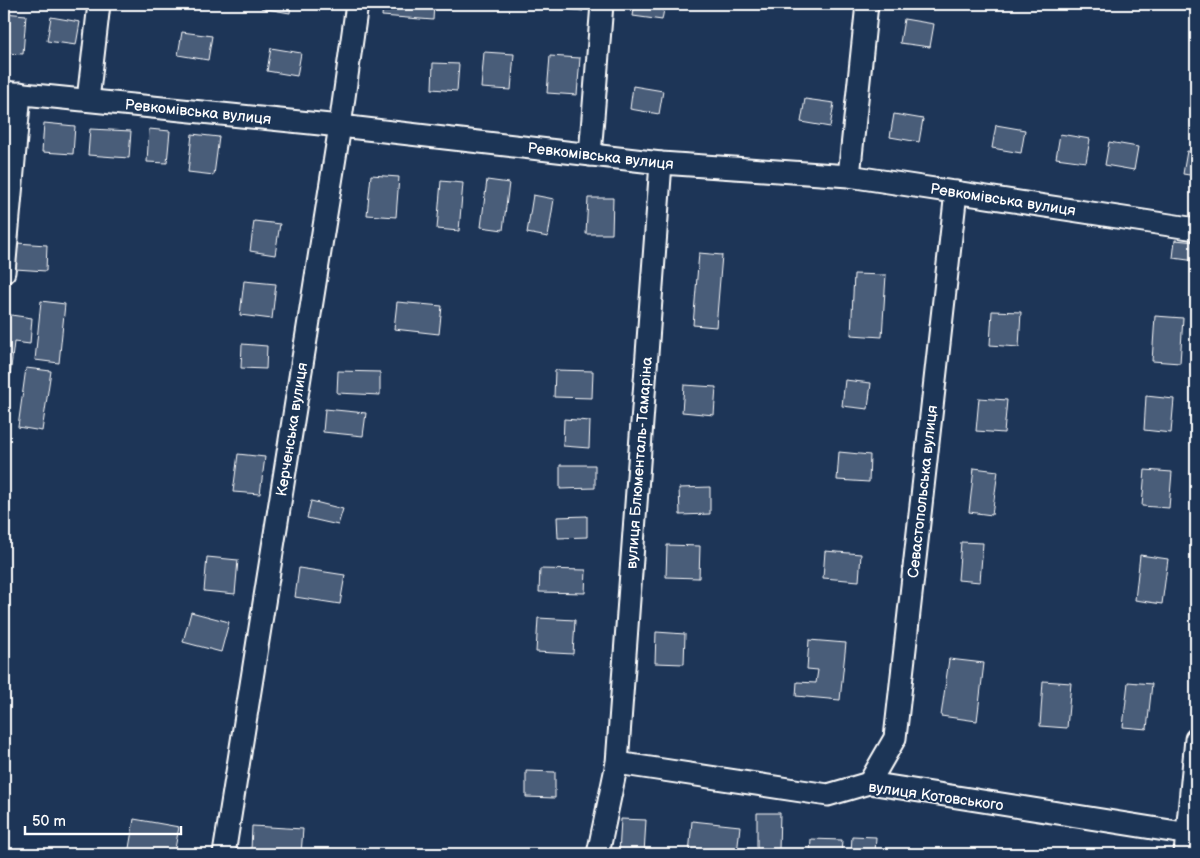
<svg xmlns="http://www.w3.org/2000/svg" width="1200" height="858" font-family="'Balsamiq Sans',sans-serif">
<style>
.building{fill:#4a5d79;stroke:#fff}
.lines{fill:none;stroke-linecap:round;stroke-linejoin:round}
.minor-casing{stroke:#fff;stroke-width:25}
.minor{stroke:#1d3557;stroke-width:21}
.labels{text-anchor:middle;stroke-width:4;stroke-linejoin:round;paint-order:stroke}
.street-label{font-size:15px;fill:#fff;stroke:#1d3557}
</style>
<rect width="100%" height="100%" fill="#1d3557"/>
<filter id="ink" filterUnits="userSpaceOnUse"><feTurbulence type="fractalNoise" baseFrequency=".02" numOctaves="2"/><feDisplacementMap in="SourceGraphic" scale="10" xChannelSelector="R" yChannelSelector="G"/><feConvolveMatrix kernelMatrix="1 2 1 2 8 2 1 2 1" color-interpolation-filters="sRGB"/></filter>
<g filter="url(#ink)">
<path class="building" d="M261 4H291L290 13 261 8Z
M383 4H434L433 20 382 16Z
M534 4H583V11L534 6Z
M635 4H665L662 20 633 16Z
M4 13 26 15 23 54 4 53Z
M51 17 80 22 76 45 47 41Z
M904 19 934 24 930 47 900 43Z
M182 32 212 36 208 60 178 55Z
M271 48 301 53 297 76 267 71Z
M484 52 514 54 511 90 481 88Z
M550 56 580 58 577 95 547 93Z
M433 63 459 64 457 91 432 89Z
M633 86 663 91 659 114 630 109Z
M805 99 834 103 830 127 801 122Z
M894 114 923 119 919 142 890 137Z
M44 123 75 126 73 154 42 152Z
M996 125 1025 130 1021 153 992 148Z
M90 129 131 131 129 158 88 155Z
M149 129 170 131 167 163 147 162Z
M192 134 219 137 214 175 188 172Z
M1060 134 1090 139 1086 162 1056 158Z
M1109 142 1138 147 1134 170 1105 165Z
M1187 151 1196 152V176L1183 174Z
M371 175 399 177 396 217 367 215Z
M487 180 509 183 503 230 481 227Z
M441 181 463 183 459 231 437 229Z
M533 195 554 199 548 237 527 233Z
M588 198H613L612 234H586Z
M254 221 280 224 275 255 250 251Z
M1175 240 1196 242V261L1173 258Z
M16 243 47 245 46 271 15 269Z
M699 253 722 255 716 327 693 325Z
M854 274 886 275 882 337 851 335Z
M244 281 276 284 272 319 240 315Z
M41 301 65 304 59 363 35 360Z
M397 302 442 306 439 334 394 329Z
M992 311 1021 312 1019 347 990 345Z
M4 314 32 318 30 344 14 342 10 376 4 375Z
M1155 316 1183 318 1180 363 1152 361Z
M242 344 267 346 266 369 241 368Z
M26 368 51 371 42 431 18 427Z
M555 370 593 371 592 398 554 397Z
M338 371 380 372V395L337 393Z
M845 380 871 383 868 409 842 406Z
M684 385 716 387 714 415 682 412Z
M1146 396 1174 399 1171 433 1144 430Z
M979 398 1007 400 1004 433 976 431Z
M325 409 366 413 363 436 323 432Z
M564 419 590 421 589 448 563 446Z
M839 452 870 455 869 482 837 480Z
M238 454 265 457 260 494 233 492Z
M560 465H595V488L560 489Z
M974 468 998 471 992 515 969 512Z
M1145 470 1172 472 1169 508 1142 506Z
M710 487V514L680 515 679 488Z
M311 501 343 509 338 525 307 518Z
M587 516V537L558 538 557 517Z
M961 542 983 543 980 582 958 580Z
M667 545 700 546 699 578 666 577Z
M825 551 861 554 859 581 823 578Z
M1140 555 1168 559 1162 604 1135 600Z
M207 557 238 560 235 594 204 591Z
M299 568 345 575 340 604 295 597Z
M540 569 586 570 585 593 539 592Z
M191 612 229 622 221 652 183 642Z
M538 618 575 620 573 654 536 652Z
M656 632 685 634 684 664 655 663Z
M809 640 846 643 840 700 796 696 797 682 816 683 818 670 807 669Z
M949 659 984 663 977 721 941 716Z
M1043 681 1071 683 1067 728 1040 726Z
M1128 682 1152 684 1147 729 1123 727Z
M526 771 555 772V798L526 797Z
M757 813H780L779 850H757Z
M134 819 179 827 174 854H128Z
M621 819 646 820 644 854H619Z
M692 821 740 826 737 854H689Z
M252 826 303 829 301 854 251 850Z
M852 836 876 837 875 854H851Z
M811 839 842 840 841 854H810Z"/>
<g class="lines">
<g class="minor-casing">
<g id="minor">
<path id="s1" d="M4 92 340 126 661 163 849 176 1196 229"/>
<path d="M88 100 99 4"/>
<path d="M590 155 602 4"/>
<path d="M849 176 867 4"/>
<path d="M4 272 20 93"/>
<path d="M617 763 828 795 869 783 1196 835"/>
<path id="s2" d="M869 783 895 738 956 192"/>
<path id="s3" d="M224 854 340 126 357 4"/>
<path id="s4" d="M598 854 617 763 661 163"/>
<path d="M1185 854 1196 739"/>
</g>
</g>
<use href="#minor" class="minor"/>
</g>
</g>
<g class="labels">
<g class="street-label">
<text dy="5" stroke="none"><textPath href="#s1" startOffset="195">Ревкомівська вулиця</textPath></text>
<text dy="5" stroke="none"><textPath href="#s1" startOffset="600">Ревкомівська вулиця</textPath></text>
<text dy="5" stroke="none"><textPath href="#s1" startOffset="1005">Ревкомівська вулиця</textPath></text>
<text dy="5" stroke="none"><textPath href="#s3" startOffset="430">Керченська вулиця</textPath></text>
<text dy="5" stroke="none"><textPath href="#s4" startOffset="394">вулиця Блюменталь-Тамаріна</textPath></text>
<text dy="5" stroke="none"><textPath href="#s2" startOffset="300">Севастопольська вулиця</textPath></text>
<text transform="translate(936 796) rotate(8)" y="5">вулиця Котовського</text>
</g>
</g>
<rect width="1200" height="858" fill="none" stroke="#1d3557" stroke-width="20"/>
<rect x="10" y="10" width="1180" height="838" fill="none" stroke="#fff" stroke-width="2" filter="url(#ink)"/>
<path d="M25 826v8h156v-8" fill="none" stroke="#ffffff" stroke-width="2.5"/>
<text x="32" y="826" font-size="15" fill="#ffffff" stroke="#1d3557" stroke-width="4" paint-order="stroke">50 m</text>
</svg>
